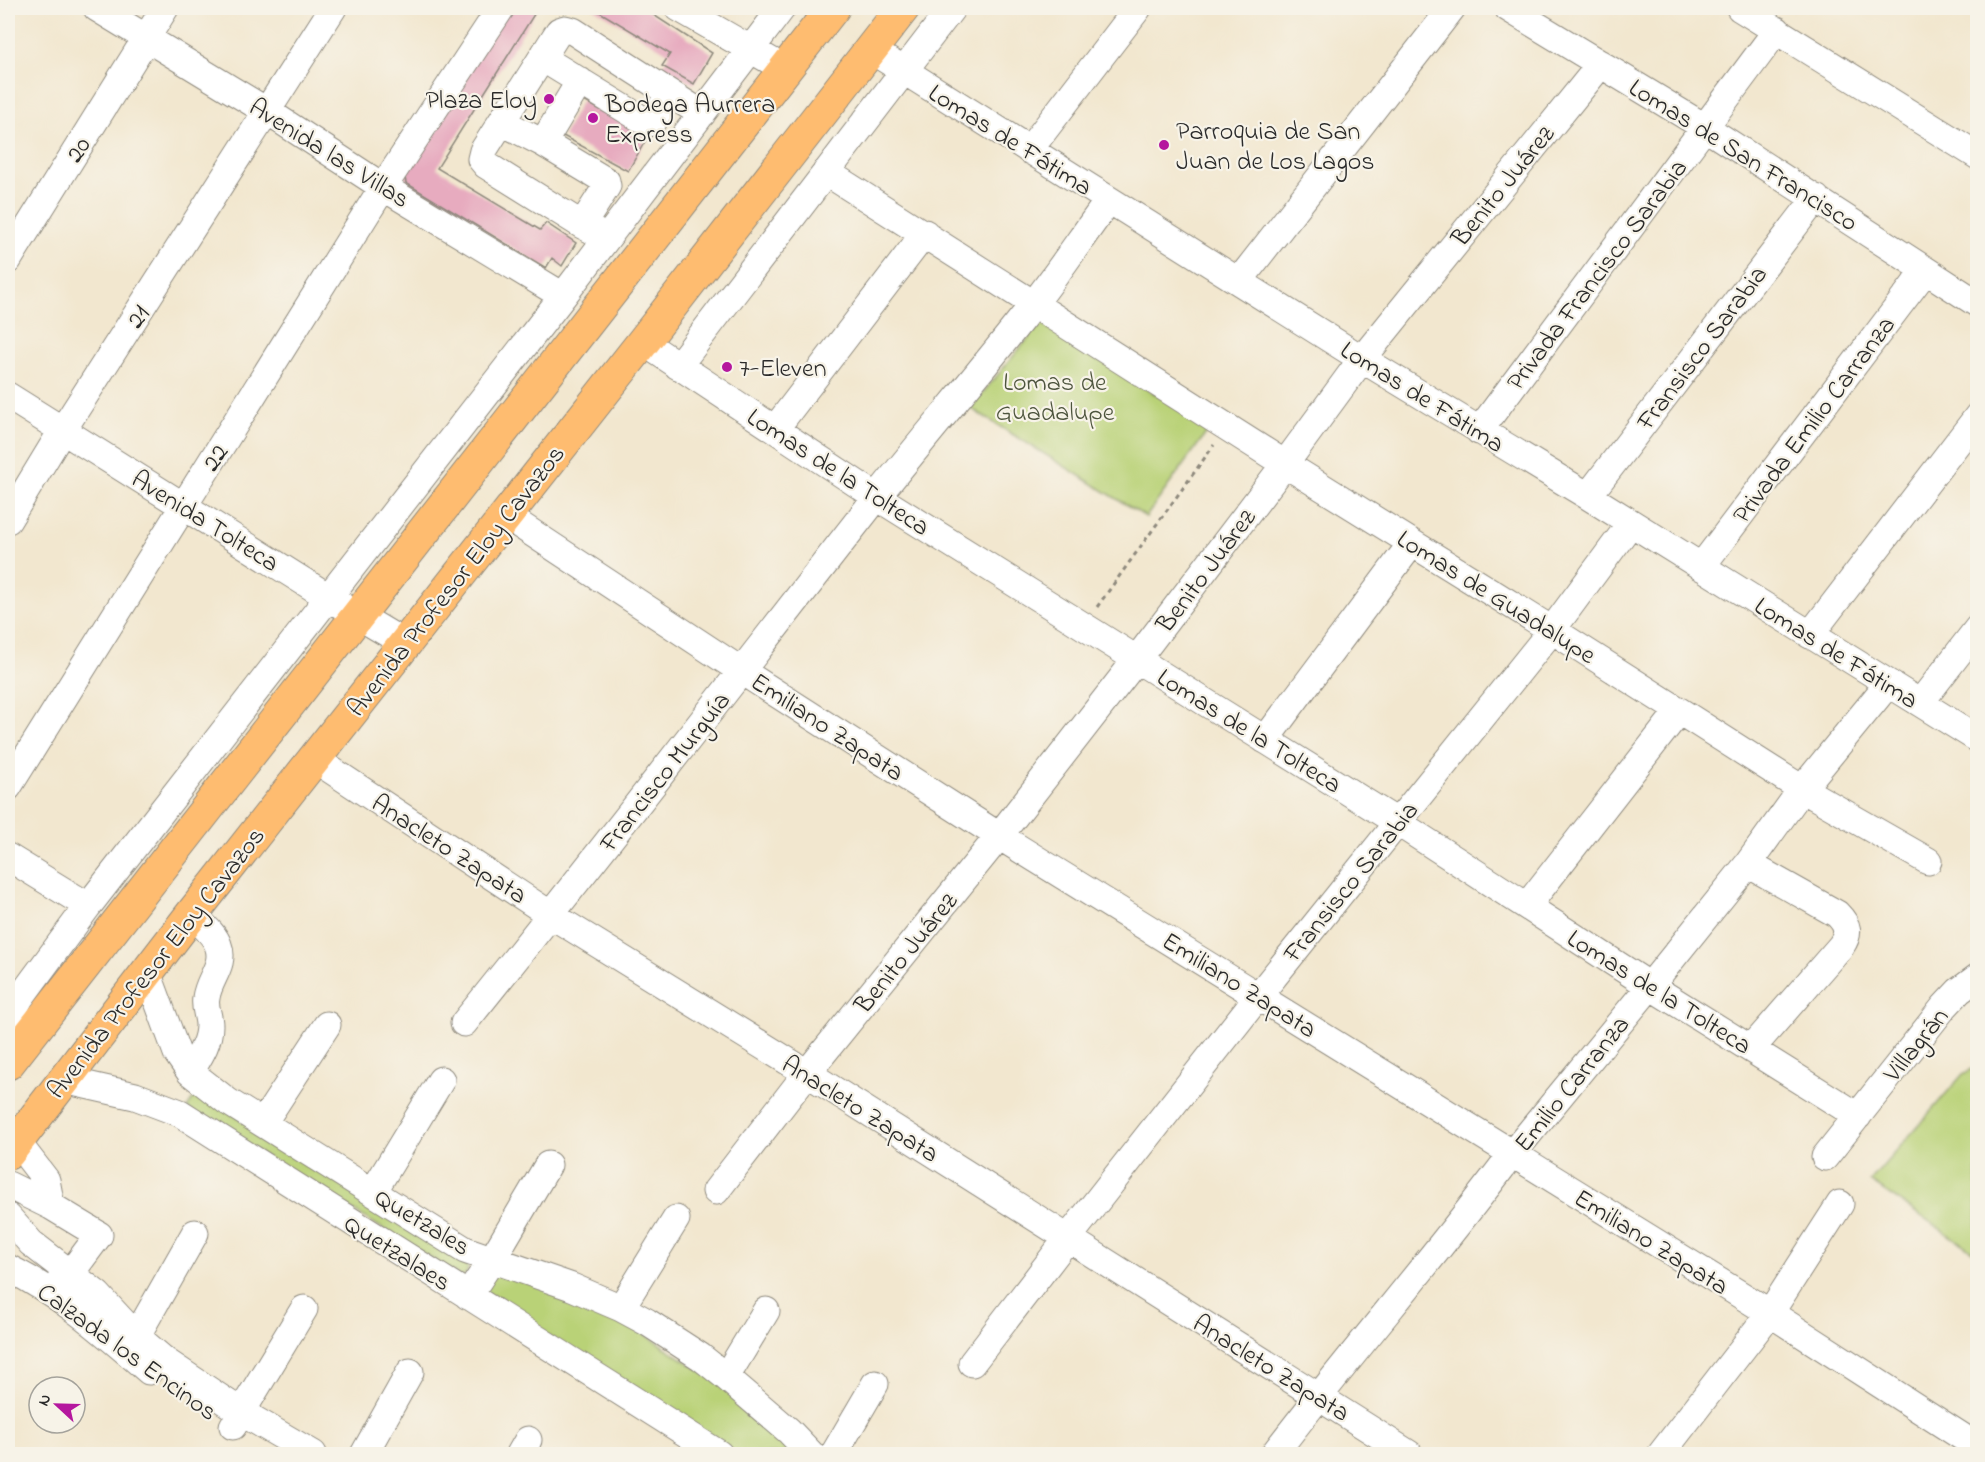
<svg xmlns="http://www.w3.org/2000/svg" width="1985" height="1462" font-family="'Indie Flower',sans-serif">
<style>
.green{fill:#b9d277;stroke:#727e51;stroke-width:1.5}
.building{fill:#e7abbf}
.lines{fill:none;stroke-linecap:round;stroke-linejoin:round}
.minor-casing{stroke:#8e897d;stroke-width:29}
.major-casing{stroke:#8e897d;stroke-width:35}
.path{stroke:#8e897d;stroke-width:3;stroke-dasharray:4.5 4.5;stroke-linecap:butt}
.minor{stroke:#fff;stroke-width:27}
.major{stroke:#febc70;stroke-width:33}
.poi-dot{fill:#b5179e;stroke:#f7f3e8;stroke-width:2}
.labels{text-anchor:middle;stroke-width:4.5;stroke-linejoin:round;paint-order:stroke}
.poi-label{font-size:26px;fill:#2b2b2b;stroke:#f7f3e8;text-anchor:start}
.street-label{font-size:26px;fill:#2b2b2b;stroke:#f7f3e8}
.park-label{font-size:26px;fill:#4e553e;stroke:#f7f3e8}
</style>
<rect width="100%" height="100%" fill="#f7f3e8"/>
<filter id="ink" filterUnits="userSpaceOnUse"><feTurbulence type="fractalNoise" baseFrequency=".0167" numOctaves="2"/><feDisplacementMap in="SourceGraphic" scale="12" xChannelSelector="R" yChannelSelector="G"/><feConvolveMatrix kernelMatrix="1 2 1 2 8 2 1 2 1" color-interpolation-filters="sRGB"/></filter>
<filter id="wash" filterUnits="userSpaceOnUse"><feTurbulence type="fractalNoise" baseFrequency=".008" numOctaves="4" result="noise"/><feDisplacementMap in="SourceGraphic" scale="24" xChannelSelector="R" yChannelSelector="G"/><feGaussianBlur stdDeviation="1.35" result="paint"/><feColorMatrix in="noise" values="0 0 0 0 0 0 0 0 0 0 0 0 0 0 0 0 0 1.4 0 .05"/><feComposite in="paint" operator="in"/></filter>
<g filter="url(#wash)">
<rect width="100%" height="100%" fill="#f2e7cf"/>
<path class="green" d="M1041 323 1210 428 1146 517 970 408Z
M1977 1066V1254L1870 1181 1963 1074Z
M198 1092 468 1264 467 1273 461 1277 187 1108Z
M501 1271 620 1318 717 1381 797 1454H735L490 1300 487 1291V1281Z"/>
<g id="blocks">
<path class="building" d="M508 8H538L437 168 540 230 546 223 576 243 562 266 552 258 546 268 406 183 404 172Z
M593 8H643L712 53 694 84 662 66 670 54Z
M582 100 648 136 628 171 563 136Z"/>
</g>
</g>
<g filter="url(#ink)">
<use href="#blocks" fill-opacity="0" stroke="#8e897d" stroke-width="1.5"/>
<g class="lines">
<g class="minor-casing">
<path id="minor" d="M97 8 268 112 383 187 563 296
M679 8 785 69
M1508 8 1706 128 1978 304
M1740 8 1978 156
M871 50 1362 359 1588 496 1978 739
M542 58 648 123 652 122 670 94
M502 122 543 143 606 181 607 186 582 225
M543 143 580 81
M1029 150 1138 8
M826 172 1285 464 1552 630 1802 789 1928 861
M607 238 582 225 486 165 481 159 483 151 559 31 565 29 573 31 702 114
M8 260 165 8
M1239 281 1452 8
M643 342 877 497 1397 822 1650 986 1858 1116
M678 366 952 8
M8 396 357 615 404 643
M775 429 925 233
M1479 431 1777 30
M1588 496 1816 198
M505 515 743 672 999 836 1770 1313 1978 1447
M8 520 62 431 333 8
M1701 567 1925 271
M1810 635 1978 416
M1920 703 1978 628
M1265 740 1412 543
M313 758 551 915 807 1073 1409 1454
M8 787 383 187 501 8
M8 857 88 906
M1748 864 1837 914C1848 925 1850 933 1841 946L1751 1049
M1527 906 1679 711
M147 972 177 1053 190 1072 227 1101 465 1250 572 1287 621 1308 647 1322 701 1357 726 1377 789 1431 811 1454
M8 1020 20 998 88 906 563 296 782 8
M464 1023C604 850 739 673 876 498 927 434 981 371 1032 306 1059 272 1083 235 1109 200
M190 1072C199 1057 209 1043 209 1025 209 1016 204 1007 206 998 208 979 226 965 218 945 214 933 200 923 192 914
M64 1080 135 1096 180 1113 719 1454
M263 1123 327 1025
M16 1141 46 1180 51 1206
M1825 1157 1944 1007 1959 991 1978 977
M8 1185 51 1206 99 1235 70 1274 57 1285
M716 1191 807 1073 999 836 1137 659 1285 464 1362 359 1601 64
M373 1192 441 1080
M8 1217 31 1243 98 1295 137 1337 165 1361 241 1412 313 1454
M8 1268C61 1294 105 1333 149 1371
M468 1296 493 1258 548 1165
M621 1308 676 1219
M128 1351 195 1233
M972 1363 1068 1238 1259 995 1552 630 1631 523
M726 1377 766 1311
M233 1426 304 1309
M364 1454 410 1372
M520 1454 528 1440
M834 1454 875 1384
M1274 1454C1351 1353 1435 1257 1512 1154L1650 986 1748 864 1802 789 1888 684
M1661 1454 1770 1313 1840 1204"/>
</g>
<g class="major-casing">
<path id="major" d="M8 1063 833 8
M8 1153 192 914 643 342 903 8"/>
</g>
<path class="path" d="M1097 607 1214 445"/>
<use href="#minor" class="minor"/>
<use href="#major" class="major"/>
</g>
</g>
<g class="poi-dot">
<circle cx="549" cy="99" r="6"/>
<circle cx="593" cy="118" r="6"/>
<circle cx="1164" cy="145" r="6"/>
<circle cx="727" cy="367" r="6"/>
</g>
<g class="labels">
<g class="poi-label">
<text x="537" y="108" text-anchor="end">Plaza Eloy</text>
<text x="605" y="112">Bodega Aurrera<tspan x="605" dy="30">Express</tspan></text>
<text x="1176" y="139">Parroquia de San<tspan x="1176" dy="30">Juan de Los Lagos</tspan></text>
<text x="739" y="376">7-Eleven</text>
</g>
<g class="street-label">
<text transform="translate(1011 139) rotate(32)" y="9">Lomas de Fátima</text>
<text transform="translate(77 149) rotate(-58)" y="9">20</text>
<text transform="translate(330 152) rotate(32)" y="9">Avenida las Villas</text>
<text transform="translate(1744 154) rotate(32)" y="9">Lomas de San Francisco</text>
<text transform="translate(1502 185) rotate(-51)" y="9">Benito Juárez</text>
<text transform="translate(1596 274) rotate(-53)" y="9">Privada Francisco Sarabia</text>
<text transform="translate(137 316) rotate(-57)" y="9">21</text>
<text transform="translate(1701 347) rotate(-53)" y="9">Fransisco Sarabia</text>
<text transform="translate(1423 396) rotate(32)" y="9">Lomas de Fátima</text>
<text transform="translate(1813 419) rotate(-53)" y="9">Privada Emilio Carranza</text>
<text transform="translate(214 457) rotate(-58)" y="9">22</text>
<text transform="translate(839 471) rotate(33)" y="9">Lomas de la Tolteca</text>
<text transform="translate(206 520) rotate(32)" y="9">Avenida Tolteca</text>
<text transform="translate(1205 570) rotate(-53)" y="9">Benito Juárez</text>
<text transform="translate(455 580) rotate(-52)" y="9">Avenida Profesor Eloy Cavazos</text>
<text transform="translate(1497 596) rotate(32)" y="9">Lomas de Guadalupe</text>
<text transform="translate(1837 652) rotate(32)" y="9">Lomas de Fátima</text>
<text transform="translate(828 726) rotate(33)" y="9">Emiliano Zapata</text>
<text transform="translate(1250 730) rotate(32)" y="9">Lomas de la Tolteca</text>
<text transform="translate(664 771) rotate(-52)" y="9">Francisco Murguía</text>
<text transform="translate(450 848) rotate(33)" y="9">Anacleto Zapata</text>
<text transform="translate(1350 881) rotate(-51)" y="9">Fransisco Sarabia</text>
<text transform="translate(905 952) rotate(-51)" y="9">Benito Juárez</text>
<text transform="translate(155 962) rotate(-52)" y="9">Avenida Profesor Eloy Cavazos</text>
<text transform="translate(1240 984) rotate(32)" y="9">Emiliano Zapata</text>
<text transform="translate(1660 991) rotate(32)" y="9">Lomas de la Tolteca</text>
<text transform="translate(1915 1044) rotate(-51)" y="9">Villagrán</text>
<text transform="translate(1571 1083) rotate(-51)" y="9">Emilio Carranza</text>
<text transform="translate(861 1108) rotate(32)" y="9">Anacleto Zapata</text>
<text transform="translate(423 1221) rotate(31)" y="9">Quetzales</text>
<text transform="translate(1652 1241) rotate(32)" y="9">Emiliano Zapata</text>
<text transform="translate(398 1252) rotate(32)" y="9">Quetzalaes</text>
<text transform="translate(128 1351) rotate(36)" y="9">Calzada los Encinos</text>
<text transform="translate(1272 1367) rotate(32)" y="9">Anacleto Zapata</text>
</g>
<g class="park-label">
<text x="1055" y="390">Lomas de<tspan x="1055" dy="30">Guadalupe</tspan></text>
</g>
</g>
<rect width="1985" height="1462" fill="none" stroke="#f7f3e8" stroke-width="30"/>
<g transform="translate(57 1405) rotate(292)"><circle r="28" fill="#f7f3e8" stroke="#a5a39c" stroke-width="1.5"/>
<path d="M0-4.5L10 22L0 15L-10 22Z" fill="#b5179e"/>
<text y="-9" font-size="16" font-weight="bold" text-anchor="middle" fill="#2b2b2b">N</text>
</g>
</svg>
